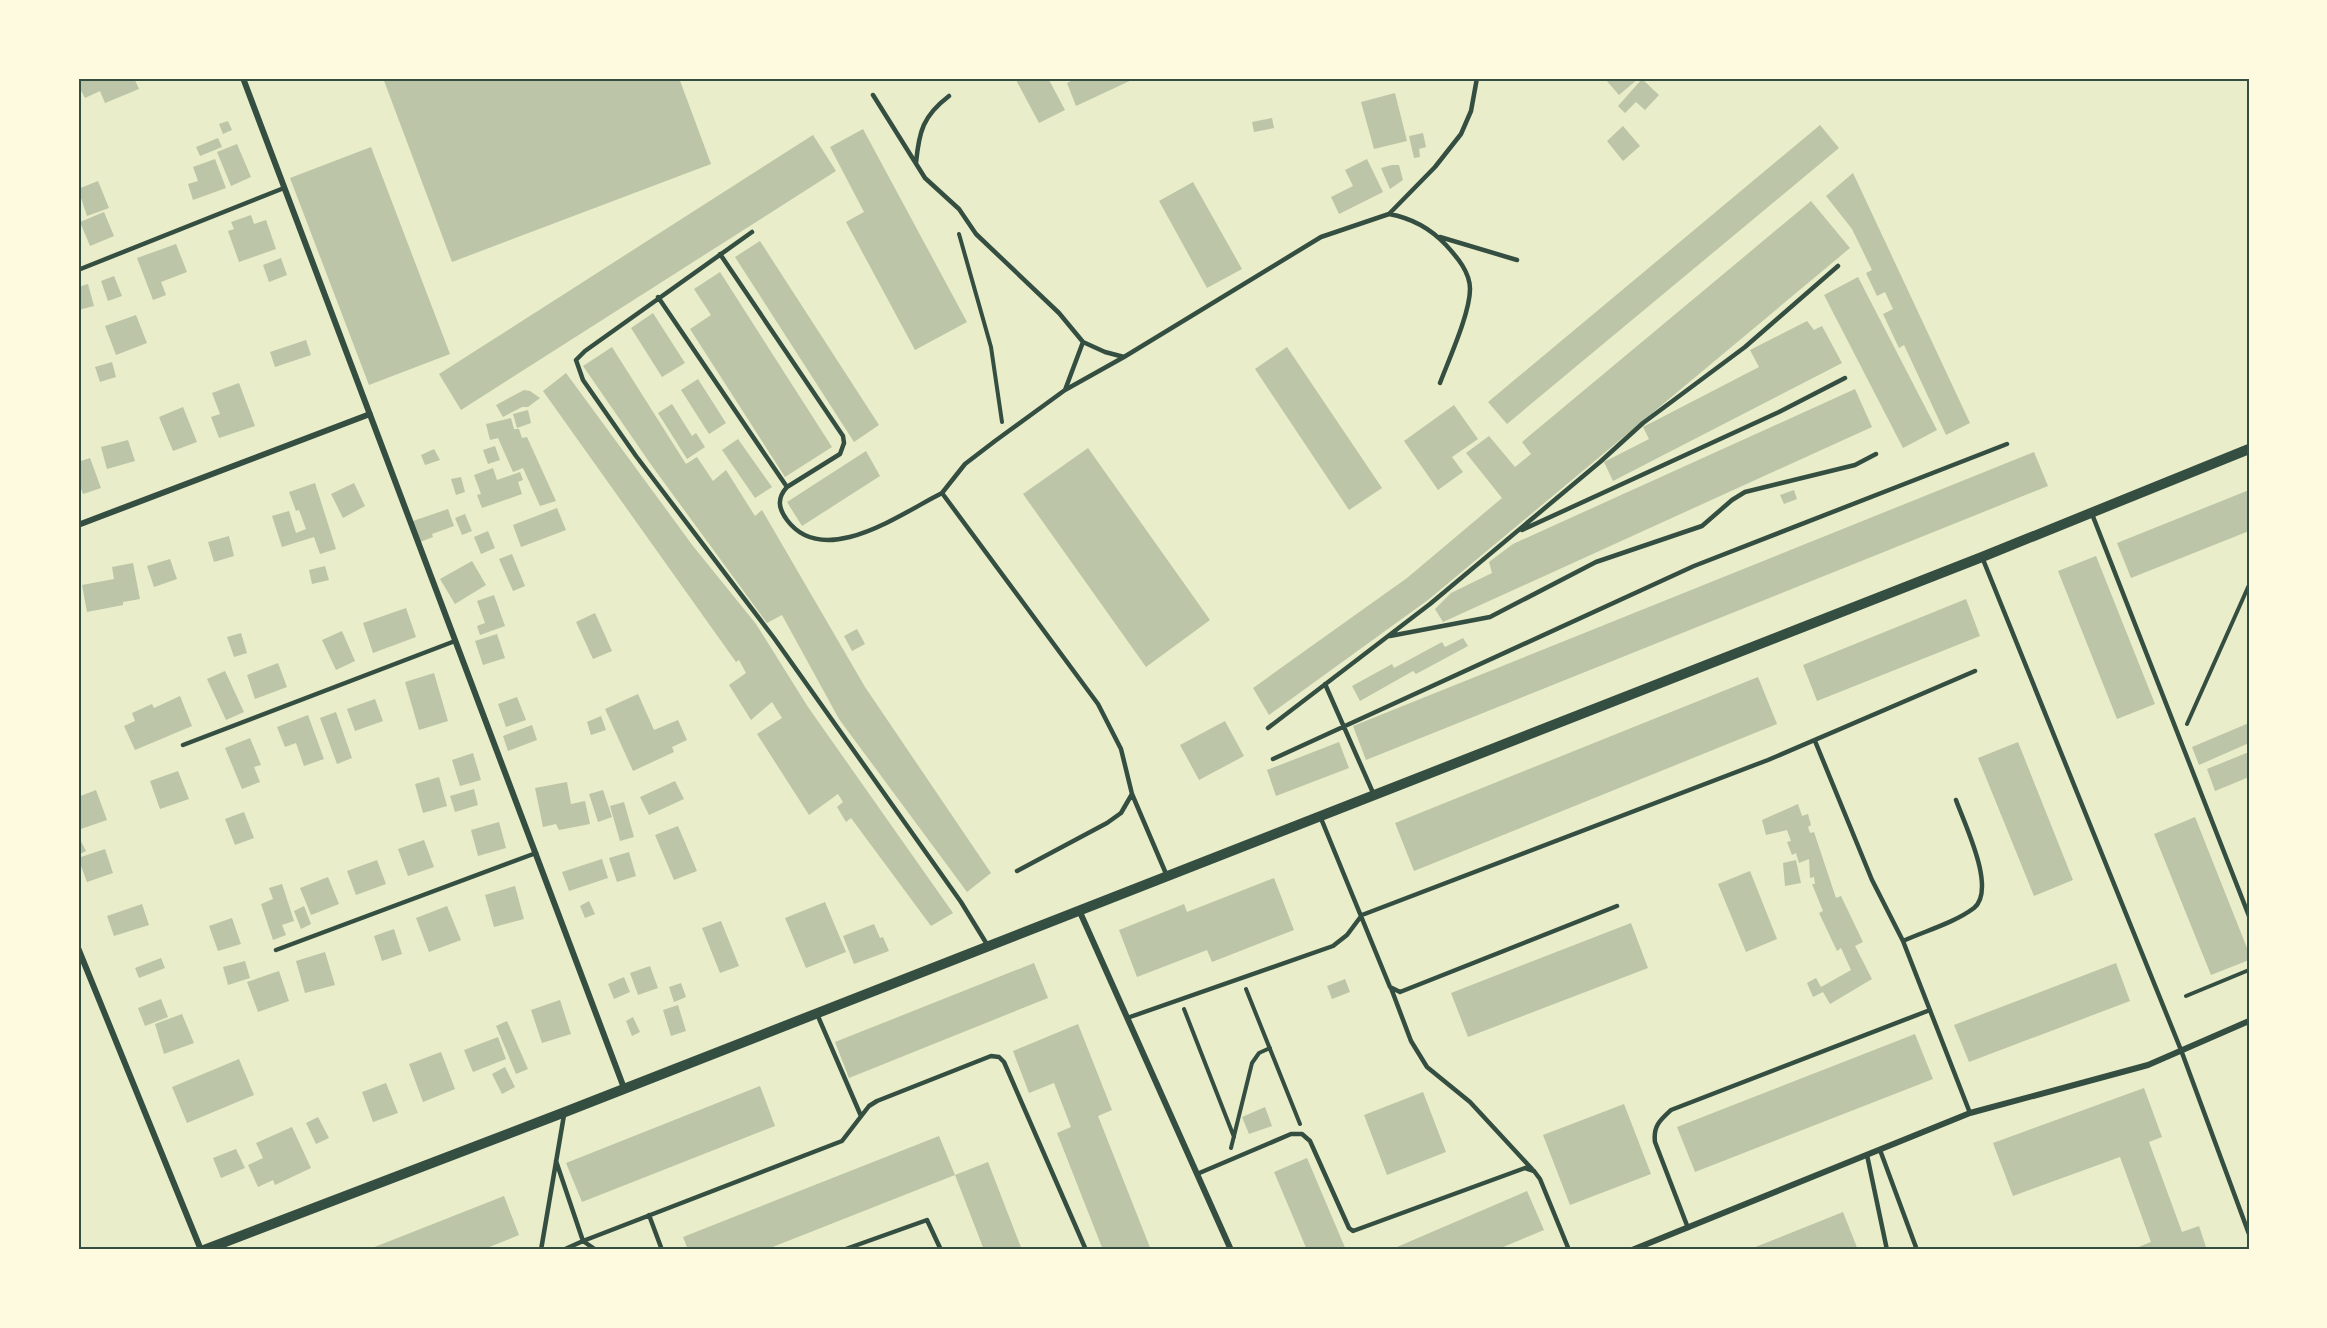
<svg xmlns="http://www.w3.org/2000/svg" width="2327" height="1328" font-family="'IBM Plex Sans',sans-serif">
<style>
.building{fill:#bcc5a7}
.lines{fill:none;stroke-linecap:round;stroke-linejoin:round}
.path{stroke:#344e41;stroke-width:4}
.service{stroke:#344e41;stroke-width:4.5}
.minor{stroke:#344e41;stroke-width:6}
.tertiary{stroke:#344e41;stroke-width:10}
.neatline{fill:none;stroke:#344e41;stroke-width:2}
</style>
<rect width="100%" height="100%" fill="#e9edc9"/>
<path class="building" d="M78 78H134L139 89 105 103 100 91 85 98 78 85Z
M383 78H679L711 164 452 262Z
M1015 78H1048L1065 110 1039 123Z
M1077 78H1136L1076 106 1067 83Z
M1609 78H1639L1619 95 1606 80Z
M1642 79 1659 95 1645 110 1636 102 1625 113 1618 106Z
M1395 93 1407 141 1374 149 1361 102Z
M1272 118 1274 128 1254 132 1252 122Z
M228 121 232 130 223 134 219 124Z
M1820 125 1839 148 1507 424 1488 402Z
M1623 126 1640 146 1623 161 1607 141Z
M863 129 967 322 915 350 846 222 864 212 830 147Z
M1423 133 1426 147 1419 149 1420 157 1414 158 1409 136Z
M813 135 836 171 461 410 439 374Z
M218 138 222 147 200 156 196 147Z
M237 144 251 177 231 186 217 152Z
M371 147 450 354 369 385 290 178Z
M215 159 226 188 193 200 188 184 198 181 193 167Z
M1367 159 1383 192 1339 214 1331 197 1353 186 1345 170Z
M1392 165H1399L1403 180 1390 189 1381 168Z
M1853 173 1970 423 1946 435 1904 345 1899 348 1883 314 1893 309 1885 292 1877 296 1866 273 1872 270 1852 229 1826 196Z
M98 181 109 208 87 216 78 189Z
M1193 182 1242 269 1207 288 1159 201Z
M1811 201 1850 248 1428 600 1269 715 1253 688 1407 578 1502 498 1466 453 1489 436 1515 467 1531 454 1522 442Z
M104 212 114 236 90 246 80 222Z
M251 215 254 224 266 220 276 249 239 262 228 231 234 229 231 222Z
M760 241 879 425 854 442 735 257Z
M176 244 187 272 161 282 166 295 153 300 137 258Z
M281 258 287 275 269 282 263 265Z
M720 272 832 447 785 477 690 329 711 315 694 289Z
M114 276 122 296 108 301 101 281Z
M1858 277 1937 430 1903 448 1824 295Z
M88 284 94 306 78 310V287Z
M653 313 685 363 662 377 631 328Z
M136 315 147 343 116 355 105 326Z
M1807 321 1814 330 1822 326 1842 363 1613 481 1604 462 1649 439 1643 427 1759 367 1750 350Z
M306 340 311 355 275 367 270 352Z
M612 347 686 464 697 457 713 481 726 470 755 516 762 510 865 687 991 873 967 892 839 719 782 615 767 623 652 466 583 366Z
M1287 347 1382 488 1349 510 1255 369Z
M112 362 116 377 100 382 95 367Z
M566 373 693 546 756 624 808 707 953 913 931 926 851 818 846 822 837 807 843 802 838 794 809 815 757 734 782 718 772 702 751 720 729 685 746 673 739 660 736 662 543 391Z
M698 379 726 423 709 434 681 390Z
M239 383 255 426 219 438 211 417 220 414 212 393Z
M1855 389 1872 427 1443 622 1435 609 1451 593 1492 573 1489 562 1513 544Z
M524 390 530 391 540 398 528 407H522L503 417 496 405Z
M672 404 692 436 696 433 705 447 687 459 658 413Z
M1454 405 1478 439 1452 457 1463 472 1438 490 1404 441Z
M183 407 197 442 173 451 159 417Z
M528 410 531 423 517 428 513 414Z
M511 418 514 429H519L522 438 527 437 556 501 540 506 523 468 513 472 498 438 490 440 486 424Z
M738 439 772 487 755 498 722 450Z
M128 440 135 461 107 469 101 447Z
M495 446 500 460 488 464 483 450Z
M1088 448 1210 620 1146 667 1023 494Z
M434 449 440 460 425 465 421 455Z
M866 451 880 476 802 526 787 502Z
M2034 452 2048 486 1366 760 1353 726Z
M90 458 101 488 83 494 78 480V462Z
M493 468 497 480 520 472 523 480 518 482 522 494 482 508 477 495 481 494 474 475Z
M461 477 465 492 456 495 451 479Z
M315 483 336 549 320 554 314 537 282 547 272 516 289 511 296 533 306 529 299 510 296 511 289 492Z
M354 483 365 506 343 518 331 494Z
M1794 490 1797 499 1784 504 1780 495Z
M2249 490V531L2131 578 2117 543Z
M557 508 566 530 521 547 513 525Z
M448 509 454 526 432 534 433 537 420 542 413 521Z
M465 514 472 531 462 535 455 518Z
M488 531 495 548 481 554 474 537Z
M229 536 234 556 214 562 208 542Z
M512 554 525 586 513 591 499 559Z
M2096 556 2155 704 2117 719 2058 571Z
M170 559 177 579 154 587 147 566Z
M472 561 486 585 455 604 440 579Z
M133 563 140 599 123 602V605L87 612 82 585 114 579 112 567Z
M325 566 329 580 312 584 309 570Z
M494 595 505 626 480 635 477 626 485 623 477 601Z
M1966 599 1980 636 1817 701 1803 665Z
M406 608 416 637 373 653 363 623Z
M595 613 612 651 593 659 576 622Z
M857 629 865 644 852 651 844 636Z
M342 631 355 661 336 670 322 640Z
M241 633 247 653 234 657 227 637Z
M497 634 505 658 483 665 475 641Z
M1463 638 1468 646 1416 674 1413 671 1360 701 1352 686 1392 664 1394 668 1442 642 1445 647Z
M278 663 287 687 255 699 247 675Z
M225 671 244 712 226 720 207 679Z
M434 673 448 721 419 730 405 682Z
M1758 677 1777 724 1414 871 1395 823Z
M638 694 654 730 678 720 687 740 672 747 674 752 633 771 605 709Z
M180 696 192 726 135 750 124 726 135 721 132 713 152 704 154 708Z
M517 697 526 720 506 727 498 704Z
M375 699 383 721 355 731 347 709Z
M336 712 352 758 337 764 320 718Z
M308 715 324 759 304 766 296 743 285 747 277 727Z
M601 716 606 730 591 735 587 722Z
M1225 721 1244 756 1199 780 1180 745Z
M2249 723V743L2199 765 2192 747Z
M532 725 537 740 508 751 503 736Z
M250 738 261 765 254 767 260 782 242 789 225 748Z
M1339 742 1349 768 1276 796 1267 770Z
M2018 742 2073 880 2034 896 1978 758Z
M2249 752V777L2215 791 2207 769Z
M473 753 481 780 460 786 452 760Z
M178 771 189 799 160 809 150 781Z
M439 777 447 806 423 813 415 784Z
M675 781 684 799 649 815 640 797Z
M567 782 571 804 585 801 590 824 559 830 556 824 543 827 535 788Z
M474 789 478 805 455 812 450 796Z
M96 790 107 820 78 830V797Z
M603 790 612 817 598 822 589 794Z
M624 802 634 837 620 841 610 806Z
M1798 804 1802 816 1808 814 1811 825 1808 827 1810 833 1814 832 1836 898 1841 896 1863 942 1855 946 1872 979 1830 1004 1823 992 1813 997 1807 983 1816 978 1821 987 1851 970 1841 948 1837 951 1819 913 1823 911 1812 884H1815L1814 877 1810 878 1809 859 1799 863 1796 853 1792 855 1787 842 1791 841 1787 830 1766 835 1762 820Z
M244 812 254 838 235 845 225 819Z
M2195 817 2249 953V960L2211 975 2154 834Z
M499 822 506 848 478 856 471 830Z
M678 826 697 871 674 880 655 835Z
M78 836 86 851 78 855Z
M424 840 434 867 408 876 398 849Z
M105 849 113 873 87 882 78 858Z
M629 852 636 876 617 882 609 858Z
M602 859 608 878 569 891 562 872Z
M377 860 386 884 356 895 347 871Z
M1796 860 1801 883 1785 886 1783 863Z
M1750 871 1777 939 1746 952 1718 884Z
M328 877 339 904 311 915 300 888Z
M1274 878 1294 930 1212 962 1207 950 1137 977 1119 930 1184 904 1187 912Z
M282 884 294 921 282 925 286 935 273 940 261 904 273 899 269 888Z
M515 886 524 919 494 927 485 895Z
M589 901 595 914 585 918 580 906Z
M825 902 846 952 806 968 785 918Z
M142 904 149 925 114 936 107 916Z
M304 906 311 924 301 929 294 911Z
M447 906 461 940 429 952 416 918Z
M232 918 241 944 218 951 209 926Z
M721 921 739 966 720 973 702 928Z
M1631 923 1648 968 1468 1037 1451 993Z
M874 924 880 938 883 937 889 951 854 964 843 936Z
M394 929 402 954 382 961 374 936Z
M325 952 335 985 305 993 296 961Z
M161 958 165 968 139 978 135 968Z
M245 961 250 978 228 985 223 967Z
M1034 963 1048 998 849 1078 835 1042Z
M2116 963 2130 1001 1969 1062 1954 1025Z
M650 966 658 988 638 995 630 973Z
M279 971 289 1001 258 1012 247 982Z
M624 977 630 992 614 999 608 984Z
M1345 979 1350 992 1332 999 1327 986Z
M681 983 686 997 674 1002 669 987Z
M161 999 168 1017 145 1026 138 1008Z
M560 1000 571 1034 542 1043 531 1010Z
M678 1005 686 1031 671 1036 663 1010Z
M182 1014 194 1043 164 1054 155 1024Z
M633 1017 640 1032 632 1036 626 1021Z
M507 1021 528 1069 516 1074 496 1026Z
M1078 1024 1112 1110 1098 1116 1151 1250H1103L1057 1133 1071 1127 1054 1083 1029 1093 1013 1051Z
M1915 1034 1933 1079 1695 1172 1677 1127Z
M498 1037 506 1059 473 1072 464 1050Z
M441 1052 455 1089 423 1102 409 1064Z
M239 1059 254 1095 187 1123 172 1087Z
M505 1067 515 1087 502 1094 492 1074Z
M386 1083 398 1113 373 1122 362 1092Z
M760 1086 775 1126 582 1202 566 1163Z
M2144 1088 2162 1137 2149 1142 2182 1232 2199 1226 2207 1250H2131L2151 1242 2120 1157 2013 1196 1993 1143Z
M1423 1092 1446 1152 1387 1175 1364 1115Z
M1624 1104 1651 1174 1570 1205 1543 1135Z
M1265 1107 1272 1126 1249 1134 1242 1117Z
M318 1117 329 1138 316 1144 306 1123Z
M292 1127 311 1168 275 1185 273 1180 258 1187 248 1165 263 1158 256 1143Z
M939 1136 955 1175 765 1250H688L683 1237Z
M236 1149 245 1168 221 1178 213 1158Z
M1307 1158 1346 1250H1307L1274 1172Z
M988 1162 1022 1250H984L955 1175Z
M1527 1191 1544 1230 1496 1250H1390Z
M504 1196 519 1235 482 1250H367Z
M1843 1212 1858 1250H1748Z"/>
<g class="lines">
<path class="path" d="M959 234 991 347 1002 422
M2187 724 2249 585
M1246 989 1300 1124
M2186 996 2249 970
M1184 1009 1234 1137
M1231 1148 1252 1063 1259 1053 1270 1048"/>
<path class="service" d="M873 95 925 178 959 209 976 234 1059 313 1083 342 1105 352 1124 357 1321 237 1389 214 1435 167 1461 134 1471 111 1477 78
M916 163C919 131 923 116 949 96
M1389 214C1411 218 1431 229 1446 245 1457 257 1470 272 1470 289 1470 313 1449 359 1440 383
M752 232 585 351 576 360 583 380 636 456 774 638 961 902 988 946
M1440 237 1517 260
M720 254 843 436 844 443 840 454 787 487C777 498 778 508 787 520 824 570 902 513 942 493
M78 270 284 188
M658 297 787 487
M1124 357 1065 390 995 441 965 464 942 493 1098 704 1121 749 1132 794 1167 876
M1065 390 1083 342
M2092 514 2249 916
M1522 530 1779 412 1845 378
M1982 557 2181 1050 2249 1234
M1390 636 1490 617 1596 562 1702 526 1732 500 1745 492 1855 465 1876 454
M1325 684 1374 795
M1268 728 1430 604 1600 462 1643 423 1745 347 1838 266
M1815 741 1872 880 1903 941 1970 1113
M183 745 455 641
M1273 759 1694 566 2007 444
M1320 816 1390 987 1400 992 1617 906
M1017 871 1107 823 1121 813 1132 794
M1903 941C1925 931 1954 923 1974 908 1997 889 1964 823 1956 800
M276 950 536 853
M1391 988 1411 1041 1427 1067 1470 1102 1532 1169
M817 1014 861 1116
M1127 1018 1333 946 1347 935 1362 915 1768 760 1975 671
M1880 1150 1917 1250
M1867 1155 1887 1250
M556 1161 583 1241 842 1141 869 1106 877 1101 991 1056 999 1057 1004 1062 1086 1250
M1197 1174 1291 1134H1302L1310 1141 1349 1228 1353 1231 1525 1168 1534 1171 1540 1179 1569 1250
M649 1215 662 1250
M1688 1228 1655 1142C1653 1126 1660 1120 1671 1110L1930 1010
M541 1250 564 1115
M563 1250 583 1241 596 1250
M843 1250 927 1220 941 1250"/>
<path class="minor" d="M243 78 624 1088
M78 525 370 414
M1079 910 1231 1250
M78 948 201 1250
M1632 1250 1970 1113 2148 1065 2249 1021"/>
<path class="tertiary" d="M204 1250 565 1112 1982 557 2249 449"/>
</g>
<rect width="2327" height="1328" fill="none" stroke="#fefae0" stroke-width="159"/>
<rect x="80" y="80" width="2168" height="1168" class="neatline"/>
</svg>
